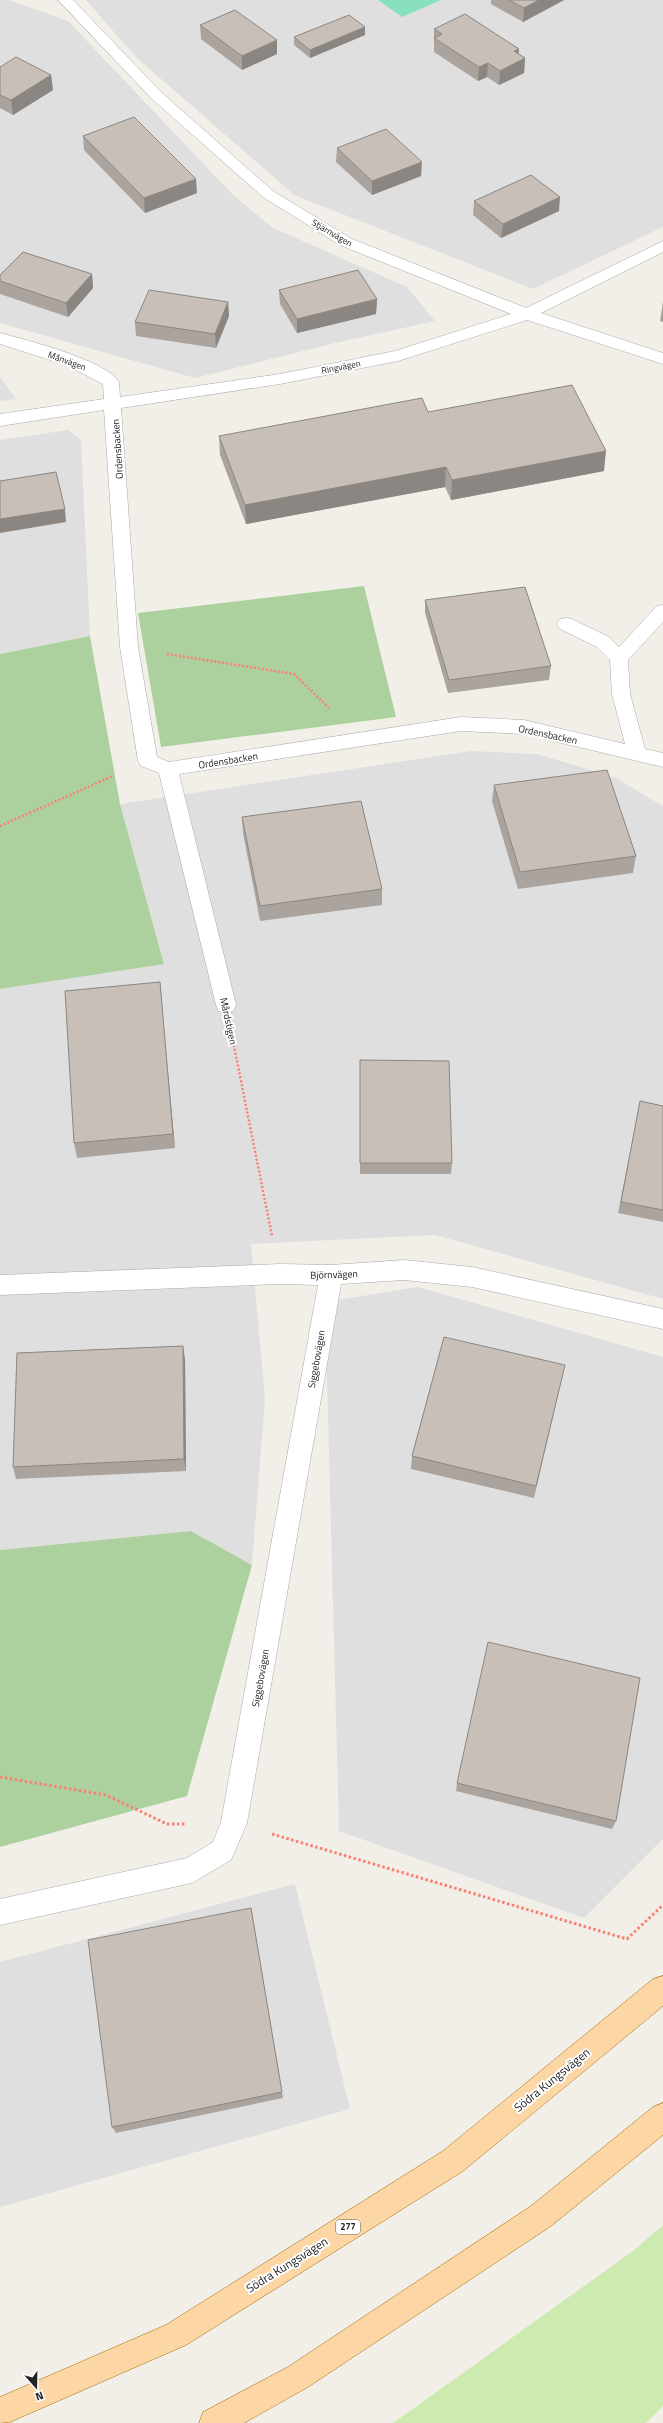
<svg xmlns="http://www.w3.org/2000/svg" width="663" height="2423" font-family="'Titillium Web',sans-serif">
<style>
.residential{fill:#e0dfdf}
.grass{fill:#cdebb0}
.forest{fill:#add19e}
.pitch{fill:#88e0be}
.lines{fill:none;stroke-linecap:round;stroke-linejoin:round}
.minor-casing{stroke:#a9a9a9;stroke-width:1}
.major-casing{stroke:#a06b00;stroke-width:1}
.path-far1{stroke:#fa8072;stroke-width:2.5;stroke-dasharray:2 2;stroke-linecap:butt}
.path{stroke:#fa8072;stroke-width:3;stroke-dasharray:2.5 2.5;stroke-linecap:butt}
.minor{fill:#fff;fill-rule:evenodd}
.major{fill:#fcd6a4;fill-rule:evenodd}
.wall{fill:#aba49e}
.shaded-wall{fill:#8b8681}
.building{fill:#c7bfb8;stroke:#8b8681}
.labels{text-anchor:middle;stroke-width:4;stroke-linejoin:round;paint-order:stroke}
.far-street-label{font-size:9px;fill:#222;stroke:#fff}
.shield{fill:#fff;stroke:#646464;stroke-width:1}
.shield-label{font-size:9px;font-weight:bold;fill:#222}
.street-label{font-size:10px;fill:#222;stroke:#fff}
.near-street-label{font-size:12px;fill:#222;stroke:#fff}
</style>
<rect width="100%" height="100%" fill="#f2efe9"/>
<path class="residential" d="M0 0H9L68 21 233 195 273 228 407 287 435 321 335 343 195 378 0 323Z
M86 0H663V227L533 289 294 195 136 57Z
M0 377 16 399 0 401Z
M68 430 81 440 90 636 0 654V440Z
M471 751 537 754 614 777 663 806V1299L435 1235 251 1244 265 1398 252 1565 191 1531 0 1550V989L164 963 120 804Z
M418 1287 663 1357V1839L584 1918 339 1831 325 1302Z
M295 1884 350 2109 0 2207V1962Z"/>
<path class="grass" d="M663 2225V2406L646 2423H393L633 2251Z"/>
<path class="forest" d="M364 586 396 717 161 747 138 613Z
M90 636 120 804 164 964 0 989V654Z
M191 1531 252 1565 187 1796 0 1847V1550Z"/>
<path class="pitch" d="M378 0H441L402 17Z"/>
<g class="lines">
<g class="minor-casing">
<path id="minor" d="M58 0H73L162 93 273 191 352 239 526 308 663 241V252L541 313 663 353V364L527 320 398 361 280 384 121 408 138 647 157 757 169 762 461 717 524 720 625 744 612 694 610 660 597 647 560 629 557 624 560 619 566 618 572 619 609 637 619 647 657 606 663 605V622L628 660 630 694 645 749 663 753V767L524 734 461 731 179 774 236 1005 233 1011 226 1013 219 1011 216 1005 159 773 141 766 138 761 120 647 104 410 0 426V414L104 399 103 384 66 365 0 344V333C26 340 106 360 119 382L120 397 280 374 395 351 511 314 340 245 263 197 152 99Z
M404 1260 472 1267 663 1309V1329L472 1287 404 1280 341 1284 247 1823 231 1860 192 1883 0 1925V1899L187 1858 213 1842 221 1822 318 1285 280 1284 0 1295V1275L280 1264 331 1265Z"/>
</g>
<g class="major-casing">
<path id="major" d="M663 1976V2006L463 2171 186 2345 10 2422 0 2423V2397L166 2325 443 2151 653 1979Z
M663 2103V2135L551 2226 308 2387 244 2423H199L203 2412 288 2367 531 2206 653 2107Z"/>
</g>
<path class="path-far1" d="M167 654 294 674 329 708
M0 826 113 776
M233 1041 272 1236"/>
<path class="path" d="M0 1777 106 1795 167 1824H185
M272 1834 627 1939 663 1905"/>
<use href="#minor" class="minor"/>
<use href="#major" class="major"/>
</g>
<path class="wall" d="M491 0H564L523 22 491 4Z
M200 25 277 54 242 70 201 39Z
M434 29 519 54 525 58 524 73 499 85 487 77 478 81 434 52Z
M365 35 310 58 294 45V37Z
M0 67 51 75 53 90 13 115 0 108Z
M83 136 197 193 145 213 84 150Z
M337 148 421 176 372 195 336 162Z
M474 201 559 211 501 238 473 215Z
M92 274 93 288 68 317 0 294V275Z
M279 290 377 299 376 314 297 333 280 304Z
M228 302 229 316 216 348 136 336 135 322Z
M663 302V322L660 321Z
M428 412 604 471 451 500 445 487 246 524 220 455 219 436Z
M425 600 551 666 549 680 448 693 425 613Z
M494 785 636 856 633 873 518 889 492 801Z
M242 817 382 889V905L260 921 243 833Z
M161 998 175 1148 77 1158 74 1143Z
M360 1072 452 1163 451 1174H360Z
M640 1101 663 1106V1222L618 1213Z
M185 1359 186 1471 16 1479 13 1467Z
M565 1365 534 1498 411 1469 412 1456Z
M457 1783 616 1821 612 1829 456 1791Z
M251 1908 283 2098 116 2133 112 2127Z"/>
<path class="shaded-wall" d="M539 0H564L523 22 524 8Z
M365 27V35L310 58V50Z
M277 40V54L242 70V56Z
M519 49 518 62 525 58 524 73 499 85 500 71 514 51Z
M488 63 487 77 478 81 479 67Z
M51 75 53 90 13 115 11 100Z
M422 162 421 176 372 195V181Z
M196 179 197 193 145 213 144 198Z
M560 197 559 211 501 238 503 224Z
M92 274 93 288 68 317 66 303Z
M377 299 376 314 297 333V319Z
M228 302 229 316 216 348 215 334Z
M606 451 604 471 451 500 452 480Z
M446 467 445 487 246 524 245 505Z
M65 509 66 522 0 533V519Z
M160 982 161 998 175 1148 173 1134Z
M183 1346 185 1359 186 1471 184 1459Z"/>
<path class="building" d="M509 0H539L524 8Z
M235 10 277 40 242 56 200 25Z
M465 14 519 49 514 51 525 58 500 71 488 63 479 67 434 38 442 34 434 29Z
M349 15 365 27 310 50 294 37Z
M16 57 51 75 11 100 0 95V67Z
M134 117 196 179 144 198 83 136Z
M386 129 422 162 372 181 337 148Z
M531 175 560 197 503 224 474 201Z
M23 252 92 274 66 303 0 281V275Z
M358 270 377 299 297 319 279 290Z
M149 290 228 302 215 334 135 322Z
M572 385 606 451 452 480 446 467 245 505 219 436 422 398 428 412Z
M56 472 65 509 0 519V481Z
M525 587 551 666 449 680 425 600Z
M607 770 636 856 520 872 494 785Z
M361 801 382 889 260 906 242 817Z
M160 982 173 1134 74 1143 65 991Z
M360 1060 449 1061 452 1163H360Z
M640 1101 663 1106V1210L621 1202Z
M444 1337 565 1365 536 1486 412 1456Z
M183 1346 184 1459 13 1467 17 1353Z
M488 1642 640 1678 616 1821 457 1783Z
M251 1908 282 2092 112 2127 88 1940Z"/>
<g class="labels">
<g class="far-street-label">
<text transform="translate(332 233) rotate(30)" y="3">Stjärnvägen</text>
<text transform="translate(67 361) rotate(20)" y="3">Månvägen</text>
<text transform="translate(341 367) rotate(-11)" y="3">Ringvägen</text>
</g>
<rect class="shield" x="336" y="2220" width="24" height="14" rx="3"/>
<g class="shield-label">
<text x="348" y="2230">277</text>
</g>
<g class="street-label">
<text transform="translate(117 449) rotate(-94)" y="4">Ordensbacken</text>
<text transform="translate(548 734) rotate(12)" y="4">Ordensbacken</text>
<text transform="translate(228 760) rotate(-9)" y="4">Ordensbacken</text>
<text transform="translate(229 1021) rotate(78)" y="4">Mårdstigen</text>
<text transform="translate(334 1274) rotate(-2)" y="4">Björnvägen</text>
<text transform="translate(316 1359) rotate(-80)" y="4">Siggebovägen</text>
<text transform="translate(260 1678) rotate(-80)" y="4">Siggebovägen</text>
</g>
<g class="near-street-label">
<text transform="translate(552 2080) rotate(-39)" y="4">Södra Kungsvägen</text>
<text transform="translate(287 2265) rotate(-32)" y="4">Södra Kungsvägen</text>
</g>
</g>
<g transform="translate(36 2387) rotate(160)" stroke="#ffffff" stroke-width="3" paint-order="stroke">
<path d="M0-3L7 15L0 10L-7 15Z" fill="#222222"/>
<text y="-6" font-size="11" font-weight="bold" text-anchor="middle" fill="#222222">N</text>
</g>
</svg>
